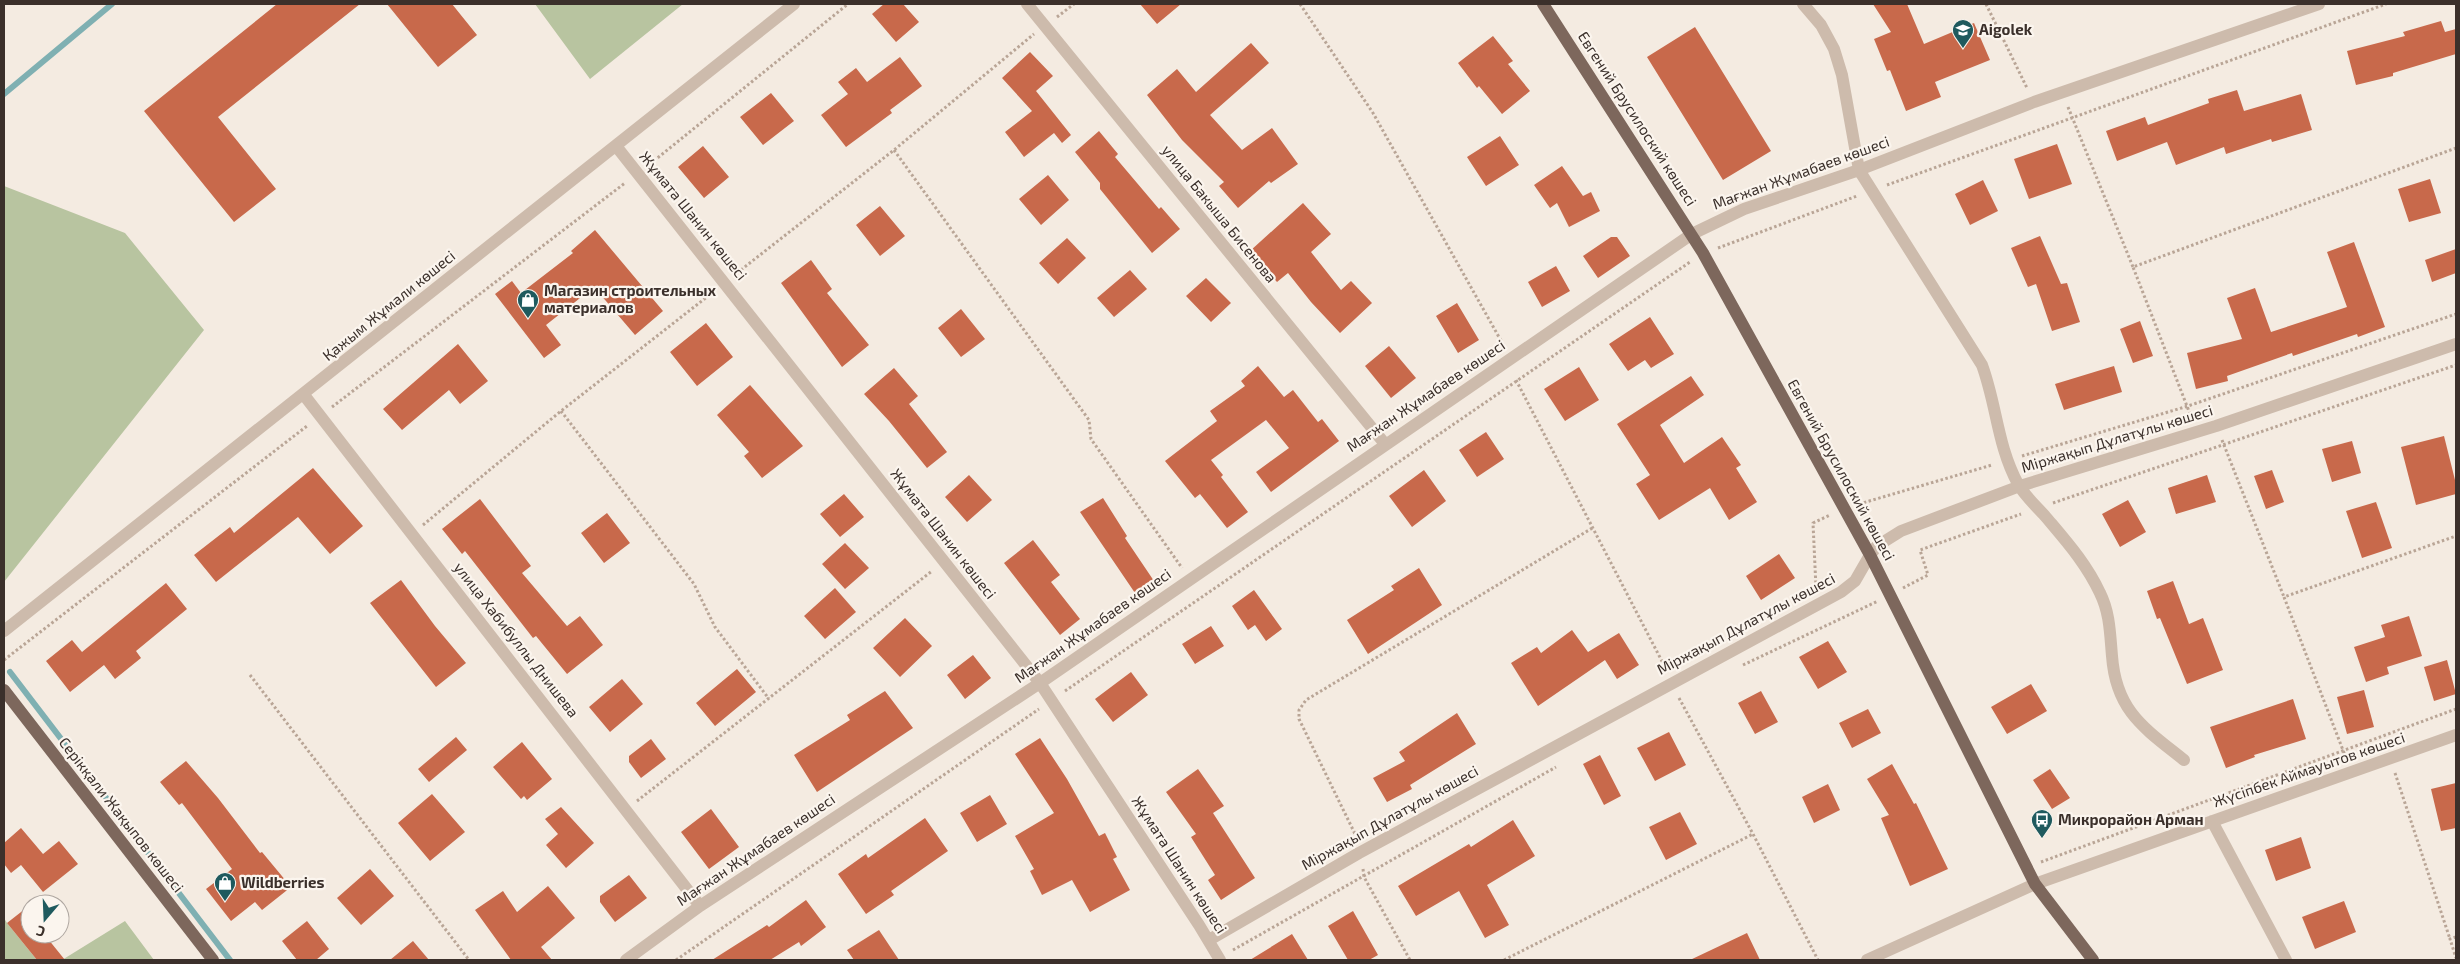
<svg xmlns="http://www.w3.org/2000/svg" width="2460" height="964" font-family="'Exo 2',sans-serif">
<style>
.green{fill:#b8c4a0}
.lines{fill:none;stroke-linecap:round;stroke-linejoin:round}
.stream{stroke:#7fb0b2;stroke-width:6}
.building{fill:#c8694b}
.path{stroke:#b9a596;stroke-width:3;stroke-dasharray:2.5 2.5;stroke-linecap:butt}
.minor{stroke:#cdbbac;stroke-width:12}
.major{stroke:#7d675c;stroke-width:12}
.labels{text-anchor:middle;stroke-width:4.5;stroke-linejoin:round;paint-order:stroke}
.poi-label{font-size:15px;font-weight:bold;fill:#3b302b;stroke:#fbf5ee;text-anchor:start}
.street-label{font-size:15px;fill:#3b302b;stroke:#fbf5ee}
</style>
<rect width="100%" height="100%" fill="#f4ebe1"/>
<path class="green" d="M535 4H683L590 79Z
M4 186 125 233 204 330 4 582Z
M4 918 7 923 37 960H4Z
M125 921 154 960H62Z"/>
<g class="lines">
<path class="stream" d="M4 94 112 4
M10 672 230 960"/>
</g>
<path class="building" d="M277 4H360L218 117 276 189 234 222 144 111Z
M387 4H452L477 35 438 67Z
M884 4H903L919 22 896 42 872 14Z
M1140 4H1181L1157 24Z
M1873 4H1907L1924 44 1974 23 1990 60 1935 82 1941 97 1906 111 1890 70 1887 71 1874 39 1891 32Z
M2441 21 2445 32 2456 29V54L2393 73V76L2356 85 2347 51 2405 36 2403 32Z
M1695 27 1771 151 1723 180 1647 57Z
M1493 36 1513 61 1508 64 1530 91 1502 114 1479 86 1477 88 1458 63Z
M1251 43 1269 63 1210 115 1242 150 1272 128 1298 164 1271 183 1269 181 1238 208 1219 186 1224 182 1182 140 1147 95 1177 69 1196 92Z
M1030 52 1053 76 1036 91 1071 135 1062 143 1054 133 1024 157 1005 132 1032 111 1002 78Z
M900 57 922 86 890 110 892 113 846 147 821 115 848 94 838 82 856 68 867 82Z
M2237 90 2244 111 2301 94 2312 130 2272 142 2271 139 2226 154 2224 147 2176 165 2167 142 2117 161 2106 131 2145 117 2148 125 2209 103 2208 99Z
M771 93 794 121 763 145 740 117Z
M1099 131 1118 154 1115 157 1159 209 1161 207 1180 229 1152 253 1100 189V183L1075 152Z
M1500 136 1519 165 1486 186 1467 157Z
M2057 144 2072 184 2029 199 2014 159Z
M703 146 729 177 704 198 678 167Z
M1562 166 1583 196 1591 192 1600 211 1569 227 1557 203 1550 208 1534 185Z
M1048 175 1069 200 1041 225 1019 199Z
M2430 179 2441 213 2409 222 2398 189Z
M1983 180 1998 211 1970 225 1955 194Z
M1303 203 1331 234 1311 252 1341 290 1351 281 1372 303 1340 333 1311 302 1288 273 1277 282 1250 251Z
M880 206 905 236 880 256 856 225Z
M595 230 663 311 635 335 594 287 546 325 561 345 544 358 495 294 512 281 521 293 573 253 571 251Z
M2040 236 2061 284 2067 283 2080 322 2052 331 2036 284 2028 287 2011 248Z
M1611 237H1617L1630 256 1598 278 1583 256Z
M1067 238 1086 258 1058 284 1039 263Z
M2354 242 2385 327 2358 337 2357 334 2293 356 2292 353 2227 376 2228 381 2196 389 2187 353 2242 339 2227 298 2255 288 2271 332 2347 307 2327 252Z
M2456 249V273L2432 282 2425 260Z
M811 260 832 289 827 293 869 345 842 367 781 283Z
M1556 266 1570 291 1542 307 1528 282Z
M1130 270 1147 289 1114 317 1097 298Z
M1206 278 1231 303 1211 322 1186 296Z
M1457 303 1479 340 1458 353 1436 316Z
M961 309 985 339 961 357 938 328Z
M1650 317 1674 354 1651 368 1645 360 1628 371 1609 344Z
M2140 321 2153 356 2133 363 2120 329Z
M706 323 733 357 697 386 670 352Z
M458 344 488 381 460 404 449 390 402 430 383 409Z
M1389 346 1416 378 1391 398 1365 366Z
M1258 366 1284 397 1293 390 1318 422 1322 419 1339 441 1271 492 1256 472 1289 448 1266 420 1211 460 1223 475 1221 477 1248 512 1227 528 1200 494 1195 498 1165 461 1217 421 1210 411 1245 386 1241 381Z
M2114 366 2122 392 2064 410 2055 384Z
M1579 367 1599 400 1565 421 1544 389Z
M894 368 918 396 909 404 947 452 927 468 889 421 864 394Z
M1691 376 1704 395 1660 425 1684 463 1722 437 1741 465 1736 468 1757 502 1729 520 1710 488 1659 520 1636 484 1650 475 1617 424Z
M750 385 803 446 762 478 744 456 749 452 717 415Z
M1486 432 1504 459 1477 477 1459 450Z
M2444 436 2456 484V494L2416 505 2401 447Z
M2352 441 2361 473 2332 482 2322 449Z
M313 468 363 526 330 554 298 517 216 582 194 555 230 527 234 533Z
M1424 470 1446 501 1412 527 1389 496Z
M2272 470 2284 502 2266 509 2254 476Z
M969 475 992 500 967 522 945 497Z
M2207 475 2216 502 2176 514 2168 488Z
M844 494 864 517 840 537 820 514Z
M1103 498 1127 536 1125 538 1154 581 1135 593 1080 512Z
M480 499 531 566 522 573 567 626 580 616 603 645 567 674 536 636 533 638 465 551 462 554 442 529Z
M2128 500 2146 532 2120 547 2102 514Z
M2376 502 2392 548 2362 558 2346 511Z
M607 513 630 543 604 563 581 533Z
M1033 540 1060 575 1051 582 1080 619 1060 635 1004 563Z
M845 543 869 568 845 589 822 564Z
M1779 554 1795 578 1761 600 1746 576Z
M1419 568 1442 605 1368 654 1347 620 1394 590 1391 586Z
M401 580 435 626 466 663 436 687 370 603Z
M2173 581 2189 624 2203 618 2223 670 2187 684 2160 618 2157 619 2147 591Z
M166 583 187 609 136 651 141 658 115 679 104 665 70 692 46 661 72 640 82 652Z
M835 588 856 612 825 639 804 616Z
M1254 590 1282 629 1266 641 1255 625 1248 630 1232 606Z
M2409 616 2422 656 2387 667 2389 674 2366 682 2354 647 2385 637 2381 625Z
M905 618 932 646 900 677 873 648Z
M1211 626 1224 646 1195 664 1182 644Z
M1572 630 1588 652 1619 633 1639 665 1617 679 1605 660 1538 706 1511 663 1537 647 1541 653Z
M1828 641 1847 672 1818 689 1799 657Z
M973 655 991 678 965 699 947 675Z
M2447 660 2456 694 2434 701 2424 667Z
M737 669 756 692 715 726 696 703Z
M1131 672 1148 695 1113 722 1095 699Z
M622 679 643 704 610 732 589 707Z
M2031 684 2047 711 2007 734 1991 707Z
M2364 690 2374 727 2347 734 2337 697Z
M885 691 913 728 817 792 794 755 850 720 847 715Z
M1761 691 1778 722 1755 734 1738 703Z
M2293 699 2306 739 2254 755 2255 757 2226 768 2210 727Z
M1868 709 1881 733 1852 748 1839 723Z
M1457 713 1476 744 1410 785 1412 789 1387 802 1373 778 1405 761 1399 752Z
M1669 732 1686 765 1655 781 1637 748Z
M456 737 467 750 429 782 418 769Z
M1040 738 1067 779 1099 836 1105 833 1117 857 1113 859 1130 890 1090 912 1072 880 1042 895 1030 871 1034 869 1015 836 1054 813 1015 754Z
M651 739 666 759 641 778 629 762V756Z
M522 742 552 779 527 800 524 796 521 799 493 767Z
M1600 755 1621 796 1604 805 1583 764Z
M186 761 218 798 260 853 262 852 291 887 262 910 255 902 231 921 206 889 232 869 182 803 179 805 160 782Z
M1892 764 1914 804 1916 803 1948 869 1910 886 1881 818 1889 815 1867 779Z
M1198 769 1224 806 1213 813 1255 878 1221 900 1208 880 1215 875 1191 837 1196 834 1166 792Z
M2050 769 2070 798 2052 809 2033 780Z
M2456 783V828L2441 831 2431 789Z
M1828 784 1840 810 1814 823 1802 797Z
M432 794 465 832 430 861 398 823Z
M990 795 1007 824 977 842 960 813Z
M561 807 594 843 566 868 546 845 558 834 545 819Z
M711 809 739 847 709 869 681 832Z
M1680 812 1697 844 1666 860 1649 827Z
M925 818 948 851 891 891 894 895 866 914 838 874 866 854 868 858Z
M1513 820 1535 856 1487 885 1509 925 1485 938 1459 891 1416 916 1398 886 1469 844 1471 847Z
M21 828 43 854 59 841 78 864 43 892 21 865 11 873 4 864V843Z
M2301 837 2311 868 2276 881 2265 850Z
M370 869 394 896 361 925 337 898Z
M629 875 647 898 615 922 600 902V896Z
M548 886 575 918 541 947 552 960H511L475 910 503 891 517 912Z
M806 900 826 927 801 946 799 942 770 960H712L767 925 769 927Z
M2344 901 2356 932 2315 949 2302 917Z
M30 905V934H44L65 960H37L7 923Z
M1353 911 1378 955 1369 960H1348L1328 926Z
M307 921 329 949 316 960H297L282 941Z
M879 930 899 960H854L847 950Z
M1747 933 1760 960H1690Z
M1292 934 1308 960H1250Z
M413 941 429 960H390Z"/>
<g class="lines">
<path class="path" d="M1300 4 1373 113 1504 346
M1986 4 2027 88
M1057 17 1074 4
M2068 107 2133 267
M894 150 1089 420 1091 439 1182 568
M650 164 848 4
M1887 185 2386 4
M1718 248 1857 196
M737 273 894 150 1034 34
M1516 380 1666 669
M332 407 625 183
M561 411 694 584 715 627 769 699
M2192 419 2133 267 2456 148
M2222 440 2284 597
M2022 456 2188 406 2456 314
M2053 503 2456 365
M1859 504 1992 465
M423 525 561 411 712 293
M1816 588 1813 523 1830 515
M1903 588 1928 575 1920 550 2021 514
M4 660 307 426
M1743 665 1878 601
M250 675 469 960
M1065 691 1690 262
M1679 698 1753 834 1818 960
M2346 758 2284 597 2456 536
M2395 773 2450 939
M637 801 932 571
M1357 838 1299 719V710L1306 700 1594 527
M2041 862 2456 709
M1363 869 1364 877 1410 960
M2456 937 2450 939 2456 958
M1233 950 1556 767
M676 960 1039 709
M1504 960 1753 834"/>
<path class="minor" d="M1027 4 1385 444
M1803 4 1821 25 1834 49 1842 75 1859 170 1982 365C1997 406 1997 445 2018 484 2025 496 2036 506 2045 516 2066 541 2086 563 2100 593 2110 613 2110 634 2112 656 2116 711 2144 728 2184 760
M616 146 1040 683 1199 925 1220 960
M304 395 700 906
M4 631 794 4
M2212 821 2286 960
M1209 940 1359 853 1841 592 1855 581 1870 555 1877 546 1901 531 2020 486 2216 426 2456 344
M626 960 700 906 1040 683 1692 234 1744 209 1859 170 2034 102 2319 4
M1867 960 2035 884 2456 735"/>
<path class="major" d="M1543 4 1703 253 1870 555 2035 884 2093 960
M4 690 213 960"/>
</g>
<defs>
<g id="school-pin" transform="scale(1.125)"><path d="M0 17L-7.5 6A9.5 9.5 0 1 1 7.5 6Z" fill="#1f5a5e" stroke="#fbf5ee"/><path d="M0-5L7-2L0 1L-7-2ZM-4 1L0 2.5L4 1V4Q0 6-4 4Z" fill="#fff"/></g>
<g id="shop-pin" transform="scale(1.125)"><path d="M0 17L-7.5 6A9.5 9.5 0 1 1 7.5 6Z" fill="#1f5a5e" stroke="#fbf5ee"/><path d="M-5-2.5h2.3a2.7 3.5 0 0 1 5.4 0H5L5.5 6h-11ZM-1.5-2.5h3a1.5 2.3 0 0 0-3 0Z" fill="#fff"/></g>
<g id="bus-pin" transform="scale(1.125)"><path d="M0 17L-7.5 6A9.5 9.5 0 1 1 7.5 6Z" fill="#1f5a5e" stroke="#fbf5ee"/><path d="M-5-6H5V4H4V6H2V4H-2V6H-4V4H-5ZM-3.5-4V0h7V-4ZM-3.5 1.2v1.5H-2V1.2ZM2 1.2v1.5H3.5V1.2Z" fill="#fff"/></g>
</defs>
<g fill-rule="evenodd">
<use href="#school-pin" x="1963" y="30"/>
<use href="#shop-pin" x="528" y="300"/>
<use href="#bus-pin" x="2042" y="820"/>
<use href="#shop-pin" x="225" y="883"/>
</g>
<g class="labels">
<g class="poi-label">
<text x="1979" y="35">Aigolek</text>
<text x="544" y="296">Магазин строительных<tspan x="544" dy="17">материалов</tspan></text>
<text x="2058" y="825">Микрорайон Арман</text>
<text x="241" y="888">Wildberries</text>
</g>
<g class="street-label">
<text transform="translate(1637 119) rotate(57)" y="5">Евгений Брусилоский көшесі</text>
<text transform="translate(1801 173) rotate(-20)" y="5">Мағжан Жұмабаев көшесі</text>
<text transform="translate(1219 214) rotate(51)" y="5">улица Бакыша Бисенова</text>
<text transform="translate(693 216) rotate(51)" y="5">Жұмата Шанин көшесі</text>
<text transform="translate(389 306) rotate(-39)" y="5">Қажым Жұмали көшесі</text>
<text transform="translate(1426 396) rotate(-34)" y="5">Мағжан Жұмабаев көшесі</text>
<text transform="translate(2117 439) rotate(-17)" y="5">Міржақып Дұлатұлы көшесі</text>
<text transform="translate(1841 470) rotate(61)" y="5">Евгений Брусилоский көшесі</text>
<text transform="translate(943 534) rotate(52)" y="5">Жұмата Шанин көшесі</text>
<text transform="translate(1746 624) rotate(-28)" y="5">Міржақып Дұлатұлы көшесі</text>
<text transform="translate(1093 626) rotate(-35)" y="5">Мағжан Жұмабаев көшесі</text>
<text transform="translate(516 640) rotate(52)" y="5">улица Хабибуллы Днишева</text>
<text transform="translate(2309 770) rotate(-19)" y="5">Жүсіпбек Аймауытов көшесі</text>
<text transform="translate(121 815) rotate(52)" y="5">Серікқали Жақыпов көшесі</text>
<text transform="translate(1390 818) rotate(-29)" y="5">Міржақып Дұлатұлы көшесі</text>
<text transform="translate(756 850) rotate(-34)" y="5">Мағжан Жұмабаев көшесі</text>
<text transform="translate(1179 865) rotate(57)" y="5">Жұмата Шанин көшесі</text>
</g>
</g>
<rect width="2460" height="964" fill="none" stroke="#3b302b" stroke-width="10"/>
<g transform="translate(45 919) rotate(199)"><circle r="24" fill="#fbf5ee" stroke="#aea6a0"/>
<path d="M0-4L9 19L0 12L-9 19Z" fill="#1f5a5e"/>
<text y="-8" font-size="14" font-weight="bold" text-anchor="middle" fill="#3b302b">С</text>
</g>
</svg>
